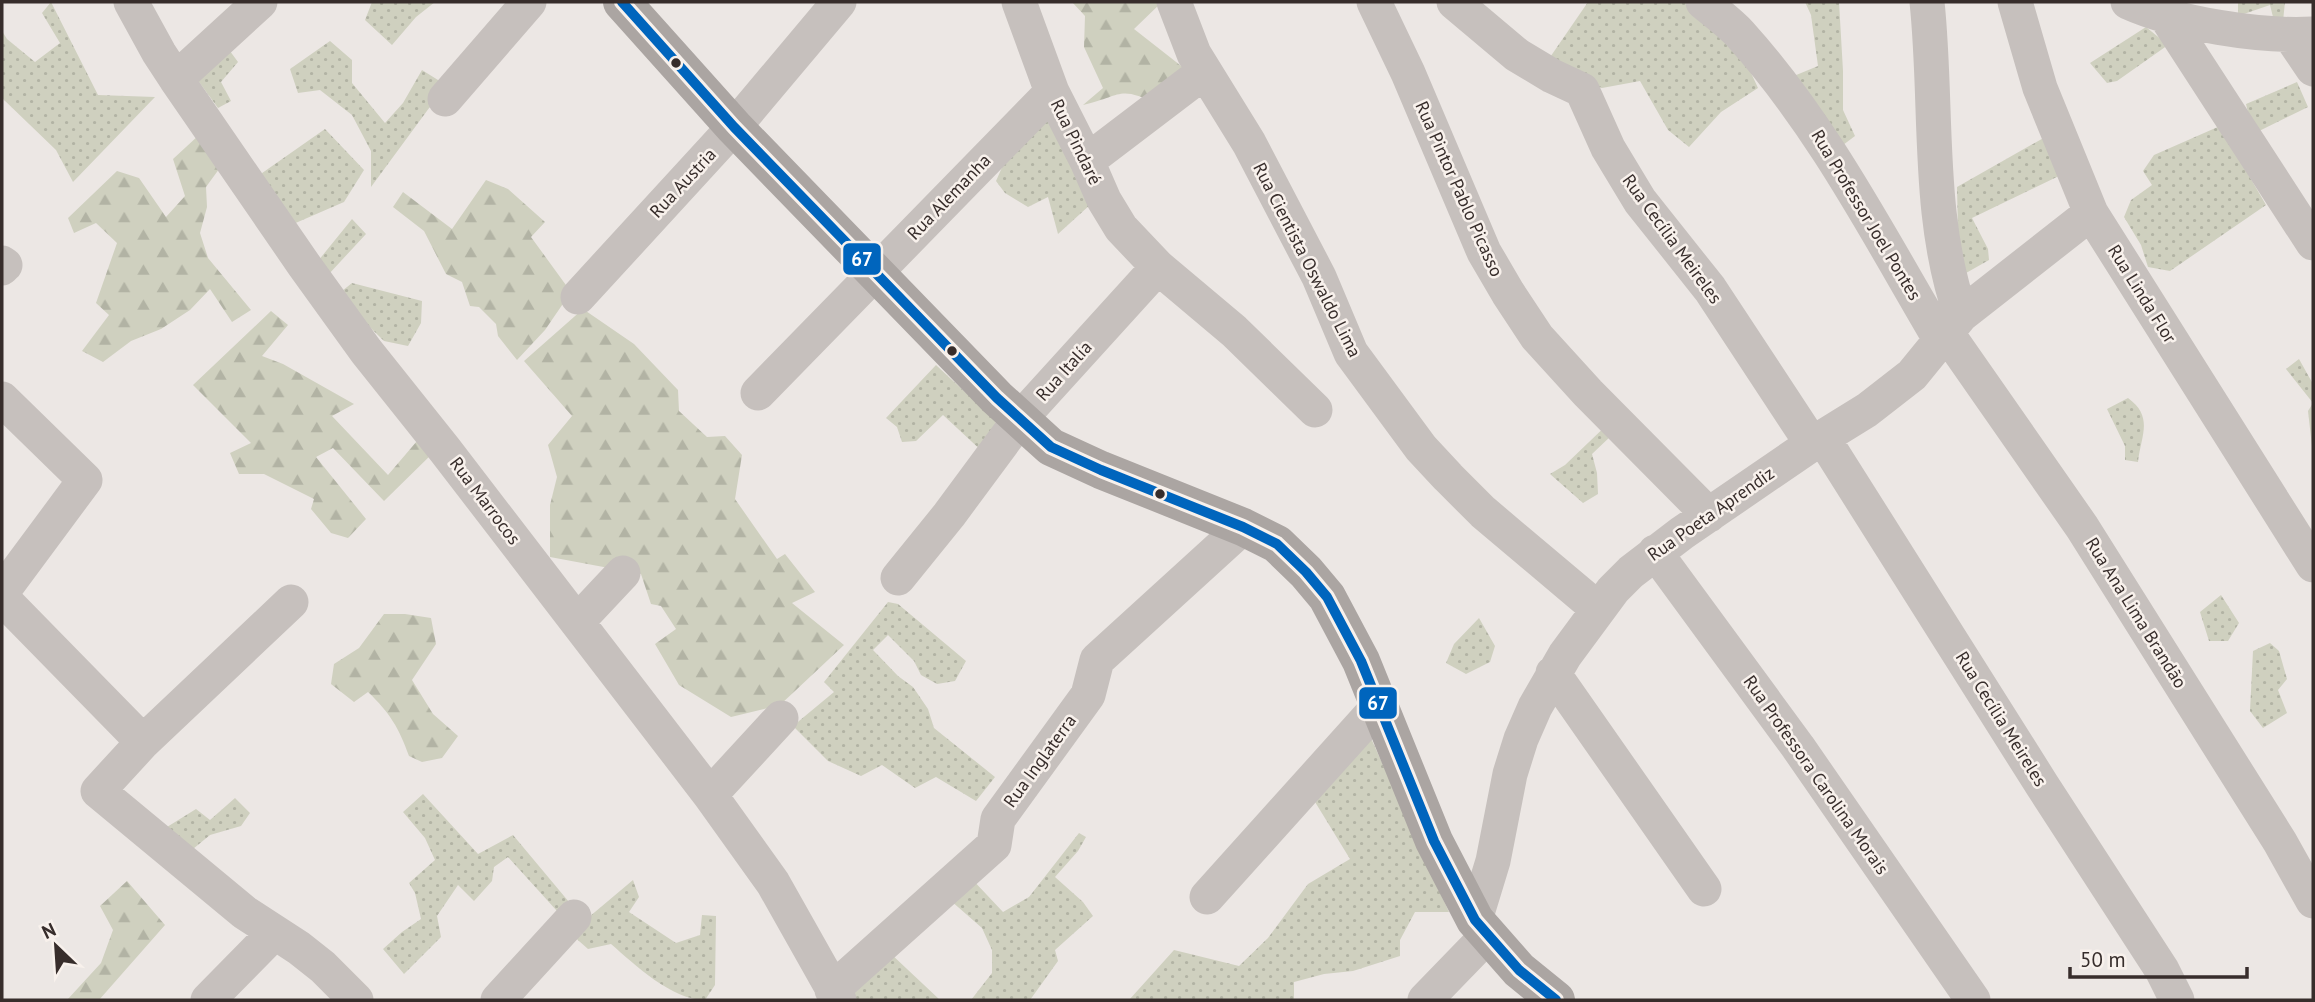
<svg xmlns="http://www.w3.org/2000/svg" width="2315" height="1002" font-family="'PT Sans',sans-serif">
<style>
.grass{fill:url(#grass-dots)}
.forest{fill:url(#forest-firs)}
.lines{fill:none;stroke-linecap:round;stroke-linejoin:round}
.minor{stroke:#c6c0bd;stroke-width:35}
.major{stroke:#aba5a2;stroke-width:38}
.bus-1-casing{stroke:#f8f1ec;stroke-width:16}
.bus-1{stroke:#0065bd;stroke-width:10}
.bus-dot{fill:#372d2b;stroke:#f8f1ec;stroke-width:2.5}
.labels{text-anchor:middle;stroke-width:5;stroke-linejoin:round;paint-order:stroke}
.street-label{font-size:18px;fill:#372d2b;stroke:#f8f1ec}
.line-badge{stroke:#f8f1ec;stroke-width:2.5}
.badge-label{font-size:19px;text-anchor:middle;font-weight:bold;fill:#fff}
</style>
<defs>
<pattern id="grass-dots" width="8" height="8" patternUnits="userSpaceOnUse" patternTransform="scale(1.75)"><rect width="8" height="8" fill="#cfd0bf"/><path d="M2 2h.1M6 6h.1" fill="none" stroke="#b2b3a4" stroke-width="1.8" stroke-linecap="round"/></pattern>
<pattern id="forest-firs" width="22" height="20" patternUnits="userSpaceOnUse" patternTransform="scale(1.75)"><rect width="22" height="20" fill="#cfd0bf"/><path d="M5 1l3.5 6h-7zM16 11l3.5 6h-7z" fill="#b2b3a4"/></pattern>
</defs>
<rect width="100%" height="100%" fill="#ece7e4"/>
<path class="grass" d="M51 2 98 95 155 97 73 182 56 150 2 98V31L7 39 35 62 60 43 42 13Z
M372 2H435L416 17 392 45 365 20Z
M1588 2H1695L1728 23 1758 88 1721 112 1689 147 1668 130 1640 81 1602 88 1544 66Z
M1805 2H1839L1843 71V110L1855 136 1835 151 1789 78 1818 66 1811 15Z
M2238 2H2285L2283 21 2273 17 2270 5 2238 16Z
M2146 27 2168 45 2117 81 2107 83 2090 63Z
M330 41 352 60V83L385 123 403 103 422 70 446 85 371 187V151L352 115 320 90 298 93 290 69Z
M227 47 238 62 221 82 231 101 218 108 194 75Z
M2297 82 2308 107 2253 134 2246 104Z
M1058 117 1091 204 1058 234 1048 197 1028 207 1005 193 996 181 1024 118Z
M2220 126 2266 205 2170 271 2148 267 2141 245 2124 217 2131 200 2152 185 2143 171 2154 155Z
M325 129 364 170 344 202 291 225 255 178Z
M2047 136 2063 174 1972 218 1988 249 1989 260 1959 277 1957 187Z
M352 219 366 234 328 275 318 261Z
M352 283 422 301 421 323 408 346 384 341 337 295Z
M2299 359 2313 384V455L2308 411 2313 403 2286 369Z
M936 365 994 419 1001 434 985 454 943 415 916 441 902 442 897 427 886 418Z
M2128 398C2154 417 2141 435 2138 462L2125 460V446L2107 409Z
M1613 419 1612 435 1592 454 1597 473 1598 494 1583 503 1550 474 1565 465Z
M2221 595 2239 623 2228 641H2209L2200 612Z
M888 602 898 604 966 661 955 681 937 684 921 675 914 661 888 635 873 650 898 676 913 687 928 709 934 728 995 777 976 801 936 777 915 788 882 765 861 776 828 761 793 726 834 692 824 682Z
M1479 618 1495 646 1490 662 1466 674 1446 663 1454 644Z
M2270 643 2279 651 2287 679 2278 690 2287 713 2263 728 2250 711 2253 651Z
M1370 736 1449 912H1415L1400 940V956L1353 971 1324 974 1294 982V1000H1129L1174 950 1239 966 1268 938 1308 884 1350 859 1312 797Z
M423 794 478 854 513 835 569 902 557 911 508 857 494 867 492 881 474 901 458 885 437 916 441 937 404 974 383 949 402 932 421 919 415 893 409 883 435 860 425 838 403 812Z
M235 798 250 813 241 826 210 835 193 849 167 827 196 809 210 820Z
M1079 833 1086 837 1078 851 1055 877 1083 902 1093 916 1055 950 1058 961 1030 1000H971L992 973V950L982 928 942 893 970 877 1003 912 1029 897Z
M633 880 639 897 629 912 676 943 700 935 702 915 716 916 715 985 705 1000C672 1000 635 965 611 944L588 949 570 933Z
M890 953 940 1000H855L853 993Z"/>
<path class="forest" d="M1072 2H1162L1134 29 1194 76 1158 105C1118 84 1121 97 1083 105L1103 88 1084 47 1085 16Z
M199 135 222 165 206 187 207 207 200 233 208 258 251 310 232 322 210 289 190 310 161 329 131 341 103 362 82 351 109 315 96 303 117 243 96 223 74 233 68 218 117 171 139 178 166 217 185 196 173 159Z
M486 180 508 189 545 222 531 237 571 292 545 330 517 360 498 336 496 324 479 307 470 306 462 282 446 274 424 231 393 207 403 192 452 229Z
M583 309 634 344 678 390 679 411 707 437 725 436 742 455 735 499 777 559 785 554 815 592 792 603 844 645 780 705 731 717 679 685 655 644 676 629 661 606 651 604 641 574 550 557V505L557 477 548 445 572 416 524 361Z
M271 311 288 325 262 356 283 364 354 404 332 416 388 475 423 434 436 450 384 501 333 448 316 457 366 519 348 538 331 533 311 509 314 499 264 474H239L230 453 251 443 193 385Z
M384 614H405L431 618 436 644 412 680 433 714 458 736 442 758 422 762 409 756C399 728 390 713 368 692L354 702 331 684 334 664 359 648Z
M127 881 165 925 99 1000H67L101 963 113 930 100 906Z"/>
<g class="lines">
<path class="minor" d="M131 2 159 53 176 79 304 265 366 351 445 450 710 795 773 883 839 1000
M1019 2 1052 92 1087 161 1104 200 1121 228 1158 267 1234 331 1315 410
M1174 2 1194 54 1249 143 1319 277 1351 353 1421 448 1448 477 1483 512 1598 609
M1374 2 1408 73 1484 252 1508 293 1537 337 1588 393 1709 515
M1454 2 1517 55 1552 76 1582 90 1608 148 1640 201 1710 289 1812 444
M1703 2C1715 12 1729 22 1740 34 1822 125 1878 234 1940 339
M1927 2C1938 105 1926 216 1961 315
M2015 2 2040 88 2091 213 2313 565
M2128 2C2177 24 2260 37 2313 34
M2165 15 2313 243
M2290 35 2313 69
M176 79 260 2
M445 99 529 2
M1087 161 1204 72
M2 263 5 265 2 268
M578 297 734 127 839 2
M1946 332 2082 527 2280 842 2313 901
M758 393 1052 92
M2 399 85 480 2 592
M1823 438 2042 785 2162 970 2177 1000
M1655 552 1798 747 1973 1000
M898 578 949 515 1020 419 1158 267
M2 598 143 742
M291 602 143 742 98 791 244 912 299 948 323 967 356 1000
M577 622 623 573
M1553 673 1704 889
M710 795 781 718
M1207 897 1378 707
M1475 920 1493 861 1510 774 1521 739 1535 707 1565 655 1613 590 1631 572 1682 533 1812 444 1867 410 1912 375 1961 315 2091 213
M832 990 994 845 998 819 1088 695 1097 660 1243 527
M208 1000 274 933
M498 1000 574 917
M1425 1000 1488 935"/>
<path class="major" d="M622 2 734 127 997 398 1051 447 1101 470 1243 527 1277 544 1306 572 1327 597 1361 661 1434 841 1475 920 1519 970 1556 1000"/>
<g class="bus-1-casing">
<path id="bus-1" d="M622 2 734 127 997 398 1051 447 1101 470 1243 527 1277 544 1306 572 1327 597 1361 661 1434 841 1475 920 1519 970 1556 1000"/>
</g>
<use href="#bus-1" class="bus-1"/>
</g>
<g class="bus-dot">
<circle cx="676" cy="63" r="6"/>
<circle cx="952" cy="351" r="6"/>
<circle cx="1160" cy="494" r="6"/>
</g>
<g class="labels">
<g class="street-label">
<text transform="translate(1076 142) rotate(64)" y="6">Rua Pindaré</text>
<text transform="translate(683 183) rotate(-47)" y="6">Rua Austria</text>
<text transform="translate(1459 189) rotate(66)" y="6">Rua Pintor Pablo Picasso</text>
<text transform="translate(949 197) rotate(-46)" y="6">Rua Alemanha</text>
<text transform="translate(1866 215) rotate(59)" y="6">Rua Professor Joel Pontes</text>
<text transform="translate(1672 239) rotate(54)" y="6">Rua Cecília Meireles</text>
<text transform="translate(1307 260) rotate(63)" y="6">Rua Cientista Oswaldo Lima</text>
<text transform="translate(2142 294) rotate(58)" y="6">Rua Linda Flor</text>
<text transform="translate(1064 371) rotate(-48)" y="6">Rua Italía</text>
<text transform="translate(485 501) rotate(53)" y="6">Rua Marrocos</text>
<text transform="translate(1711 514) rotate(-35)" y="6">Rua Poeta Aprendiz</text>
<text transform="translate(2136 613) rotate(58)" y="6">Rua Ana Lima Brandão</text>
<text transform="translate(2001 719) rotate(58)" y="6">Rua Cecília Meireles</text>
<text transform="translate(1040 761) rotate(-54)" y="6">Rua Inglaterra</text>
<text transform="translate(1816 775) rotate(55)" y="6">Rua Professora Carolina Morais</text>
</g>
</g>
<g class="line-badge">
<rect x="842" y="242" width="40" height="34" rx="7" fill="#0065bd"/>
<rect x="1358" y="686" width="40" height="34" rx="7" fill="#0065bd"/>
</g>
<g class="badge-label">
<text x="862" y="266">67</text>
<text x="1378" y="710">67</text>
</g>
<rect width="2315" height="1002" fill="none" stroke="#372d2b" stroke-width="7"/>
<g transform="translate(56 946) rotate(335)" stroke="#f8f1ec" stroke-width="5" paint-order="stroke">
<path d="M0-5L12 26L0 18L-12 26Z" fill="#372d2b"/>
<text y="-10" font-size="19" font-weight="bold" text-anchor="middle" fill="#372d2b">N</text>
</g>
<path d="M2070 967v10h177v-10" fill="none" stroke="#372d2b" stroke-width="3.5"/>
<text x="2080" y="967" font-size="21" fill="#372d2b" stroke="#f8f1ec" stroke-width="5" paint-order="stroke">50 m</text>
</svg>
